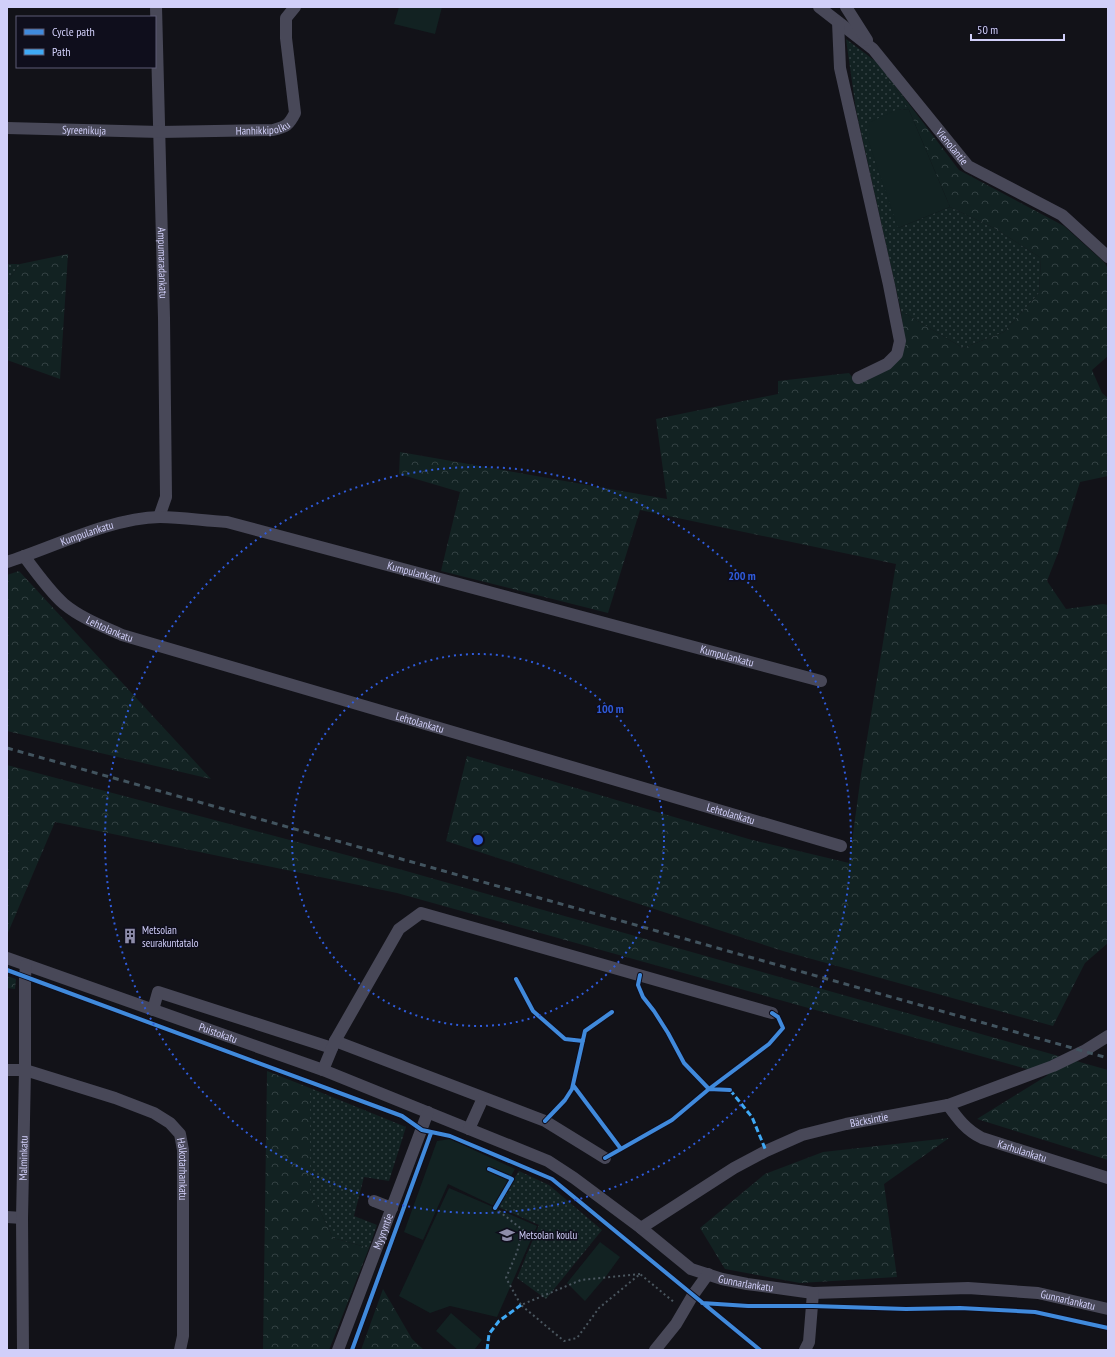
<svg xmlns="http://www.w3.org/2000/svg" width="1115" height="1357" font-family="'PT Sans Narrow',sans-serif">
<style>
.grass{fill:url(#grass-dots)}
.forest{fill:url(#forest-crowns)}
.garden{fill:#122222}
.lines{fill:none;stroke-linecap:round;stroke-linejoin:round}
.path{stroke:#4a565f;stroke-width:2;stroke-dasharray:2 3;stroke-linecap:butt}
.minor{stroke:#484858;stroke-width:12}
.rail{stroke:#42545f;stroke-width:3;stroke-dasharray:6 5;stroke-linecap:butt}
.quiet{stroke:#3fa9f5;stroke-width:3;stroke-dasharray:6 3;stroke-linecap:butt}
.cycleway-casing{stroke:#0f0e1c;stroke-width:6}
.cycleway{stroke:#408adc;stroke-width:4}
.ring{fill:none;stroke:#2f5bdb;stroke-width:2;stroke-dasharray:2 4}
.labels{text-anchor:middle;stroke-width:3;stroke-linejoin:round;paint-order:stroke}
.street-label{font-size:11px;fill:#d1cff9;stroke:#0f0e1c}
.poi-label{font-size:11px;fill:#d1cff9;stroke:#0f0e1c;text-anchor:start}
.centre{fill:#2f5bdb;stroke:#0f0e1c;stroke-width:2}
.ring-label{font-size:12px;text-anchor:middle;font-weight:bold;fill:#2f5bdb;stroke:#0f0e1c;stroke-width:3;stroke-linejoin:round;paint-order:stroke}
</style>
<defs>
<pattern id="grass-dots" width="8" height="8" patternUnits="userSpaceOnUse"><rect width="8" height="8" fill="#122222"/><path d="M2 2h.1M6 6h.1" fill="none" stroke="#334143" stroke-width="1.8" stroke-linecap="round"/></pattern>
<pattern id="forest-crowns" width="20" height="18" patternUnits="userSpaceOnUse"><rect width="20" height="18" fill="#122222"/><path d="M2 6a3 3 0 1 1 6 0M12 15a3 3 0 1 1 6 0" fill="none" stroke="#334143"/></pattern>
</defs>
<rect width="100%" height="100%" fill="#121218"/>
<path class="grass" d="M846 39 878 63 909 110 898 109V228L950 207 996 229 1041 258 1039 293 1004 332 963 348 901 311 856 110Z
M7 264H20L7 282Z
M310 1088 406 1127 389 1181 364 1177 354 1216 377 1225 369 1248 333 1238 310 1190Z
M519 1171 549 1185 602 1230 546 1299 517 1278 539 1225 496 1206Z"/>
<path class="forest" d="M878 63 959 170 1064 226 1105 263 1108 269V356L1092 370 1102 393 1108 398V476L1080 482 1058 553 1047 581 1066 609 1103 604 1108 605V943L1085 963 1053 1026 783 951 446 841 467 756 752 840 849 863 861 775 896 564 640 510 608 613 441 571 460 492 399 474 400 452 667 499 656 419 778 394V381L849 373 857 383 905 344 901 311 963 348 1004 332 1039 293 1041 258 996 229 950 207 909 110Z
M68 254 60 379 7 360V282L20 264Z
M19 571 211 779 7 731V575Z
M7 765 399 869 1108 1070V1160L977 1119 1048 1075 397 893 55 822 7 935Z
M7 976 16 979 15 989 7 988Z
M267 1071 310 1088V1190L333 1238 369 1248 329 1350H263Z
M949 1138 884 1184 897 1277 800 1283 725 1269 700 1228 765 1174 823 1152Z
M383 1289 412 1339 424 1350H361Z"/>
<path class="garden" d="M399 7H442L435 34 394 24Z
M898 109 909 110 950 207 898 228 866 134 870 122Z
M450 1139 515 1169 494 1206 448 1184 423 1240 404 1232 437 1141Z
M449 1188 537 1226 497 1317 450 1306 430 1313 399 1296Z
M600 1242 620 1257 607 1275 585 1301 567 1283Z
M451 1313 482 1340 474 1350H458L436 1331Z"/>
<g class="lines">
<path class="path" d="M495 1208 523 1230 517 1252 506 1278 521 1305
M640 1274 581 1280 521 1305 564 1341 577 1338 599 1308 640 1274 675 1303"/>
<g class="minor">
<path id="s1" d="M156 7 164 318 166 497 159 517"/>
<path id="s2" d="M819 7 873 49 968 166 1062 215 1108 257"/>
<path d="M846 7 867 40"/>
<path d="M838 22 840 68 889 285 900 341 897 354 887 364 858 378"/>
<path id="s3" d="M7 128 160 132 273 130C286 127 289 125 295 113L286 38V18L295 7"/>
<path id="s4" d="M24 556C35 571 51 593 64 604 81 618 102 626 122 635L841 846"/>
<path id="s5" d="M7 562C54 547 110 518 160 517 182 517 205 521 227 522L821 681"/>
<path id="s6" d="M7 958 323 1070 548 1161 574 1178 641 1228 691 1269 722 1279 747 1284 813 1293 968 1288 1038 1293 1108 1309"/>
<path d="M153 1010 158 992 332 1048"/>
<path d="M335 1041 545 1121 605 1158"/>
<path id="s7" d="M7 1070H25L38 1074 115 1098 154 1113 170 1123 180 1134 183 1150V1336L180 1350"/>
<path d="M323 1070 335 1041 399 929 421 913 772 1013"/>
<path id="s8" d="M948 1105C958 1119 966 1130 982 1138L1108 1178"/>
<path d="M469 1129 483 1098"/>
<path d="M374 1201 392 1208"/>
<path d="M7 1217 22 1218"/>
<path id="s9" d="M641 1228 734 1168 766 1151 802 1135 846 1124 948 1105 1053 1066 1084 1051 1108 1036"/>
<path id="s10" d="M23 1350 22 1218 25 1070V977L26 965"/>
<path id="s11" d="M338 1350 428 1112"/>
<path d="M655 1350 676 1324 693 1295 708 1274"/>
<path d="M805 1350 809 1342 813 1293"/>
</g>
<path class="rail" d="M7 748 1108 1058"/>
<path class="quiet" d="M730 1090 752 1117 766 1151
M487 1350 489 1334 499 1321 521 1305"/>
<g class="cycleway-casing">
<path id="cycleway" d="M7 970 402 1116 422 1130 450 1136 552 1179 760 1350
M640 975 638 985 643 997 654 1011 668 1033 684 1063 709 1089 769 1044 783 1028 778 1017 772 1013
M516 979 533 1011 565 1039 583 1041
M573 1085 621 1149
M545 1121 565 1100 572 1089 585 1031 612 1012
M605 1158 672 1120 709 1089 730 1090
M489 1169 512 1179 495 1208
M702 1303 748 1306H813L906 1309 960 1308 1035 1312 1108 1328
M352 1350 431 1133"/>
</g>
<use href="#cycleway" class="cycleway"/>
</g>
<g class="ring">
<circle cx="478" cy="840" r="186"/>
<circle cx="478" cy="840" r="373"/>
</g>
<defs>
<g id="building-bare" transform="scale(1.2)"><path d="M-4-6H4V6H1V3H-1V6H-4ZM-2.5-4.3h1.7v1.8h-1.7ZM.8-4.3h1.7v1.8H.8ZM-2.5-1h1.7V.8h-1.7ZM.8-1h1.7V.8H.8Z" fill="#8e8daa" stroke="#0f0e1c" stroke-width="2.5" paint-order="stroke"/></g>
<g id="school-bare" transform="scale(1.2)"><path d="M0-5L7-2L0 1L-7-2ZM-4 1L0 2.5L4 1V4Q0 6-4 4Z" fill="#8e8daa" stroke="#0f0e1c" stroke-width="2.5" paint-order="stroke"/></g>
</defs>
<g fill-rule="evenodd">
<use href="#building-bare" x="130" y="936"/>
<use href="#school-bare" x="507" y="1235"/>
</g>
<g class="labels">
<g class="street-label">
<text dy="4" stroke="none"><textPath href="#s3" startOffset="256">Hanhikkipolku</textPath></text>
<text dy="4" stroke="none"><textPath href="#s3" startOffset="77">Syreenikuja</textPath></text>
<text dy="4" stroke="none"><textPath href="#s2" startOffset="194">Vienolantie</textPath></text>
<text dy="4" stroke="none"><textPath href="#s1" startOffset="256">Ampumaradankatu</textPath></text>
<text dy="4" stroke="none"><textPath href="#s5" startOffset="85">Kumpulankatu</textPath></text>
<text dy="4" stroke="none"><textPath href="#s5" startOffset="421">Kumpulankatu</textPath></text>
<text dy="4" stroke="none"><textPath href="#s4" startOffset="115">Lehtolankatu</textPath></text>
<text dy="4" stroke="none"><textPath href="#s5" startOffset="745">Kumpulankatu</textPath></text>
<text dy="4" stroke="none"><textPath href="#s4" startOffset="439">Lehtolankatu</textPath></text>
<text dy="4" stroke="none"><textPath href="#s4" startOffset="763">Lehtolankatu</textPath></text>
<text dy="4" stroke="none"><textPath href="#s6" startOffset="224">Puistokatu</textPath></text>
<text dy="4" stroke="none"><textPath href="#s9" startOffset="255">Bäcksintie</textPath></text>
<text dy="4" stroke="none"><textPath href="#s8" startOffset="90">Karhulankatu</textPath></text>
<text dy="4" stroke="none"><textPath href="#s10" startOffset="192">Malminkatu</textPath></text>
<text dy="4" stroke="none"><textPath href="#s7" startOffset="223">Halkotarhankatu</textPath></text>
<text dy="4" stroke="none"><textPath href="#s11" startOffset="127">Myyryntie</textPath></text>
<text dy="4" stroke="none"><textPath href="#s6" startOffset="814">Gunnarlankatu</textPath></text>
<text dy="4" stroke="none"><textPath href="#s6" startOffset="1138">Gunnarlankatu</textPath></text>
</g>
<g class="poi-label">
<text x="142" y="934">Metsolan<tspan x="142" dy="13">seurakuntatalo</tspan></text>
<text x="519" y="1239">Metsolan koulu</text>
</g>
</g>
<circle cx="478" cy="840" r="6" class="centre"/>
<g class="ring-label">
<text x="742" y="580">200 m</text>
<text x="610" y="713">100 m</text>
</g>
<rect width="1115" height="1357" fill="none" stroke="#d1cff9" stroke-width="16"/>
<rect x="16" y="16" width="140" height="52" fill="#0f0e1c" stroke="#5d5b74"/>
<rect x="24" y="29" width="20" height="6" fill="#408adc" stroke="#5d5b74"/>
<text x="52" y="36" font-size="12" fill="#d1cff9">Cycle path</text>
<rect x="24" y="49" width="20" height="6" fill="#3fa9f5" stroke="#5d5b74"/>
<text x="52" y="56" font-size="12" fill="#d1cff9">Path</text>
<path d="M971 34v6h93v-6" fill="none" stroke="#d1cff9" stroke-width="2"/>
<text x="977" y="34" font-size="12" fill="#d1cff9" stroke="#0f0e1c" stroke-width="3" paint-order="stroke">50 m</text>
</svg>
